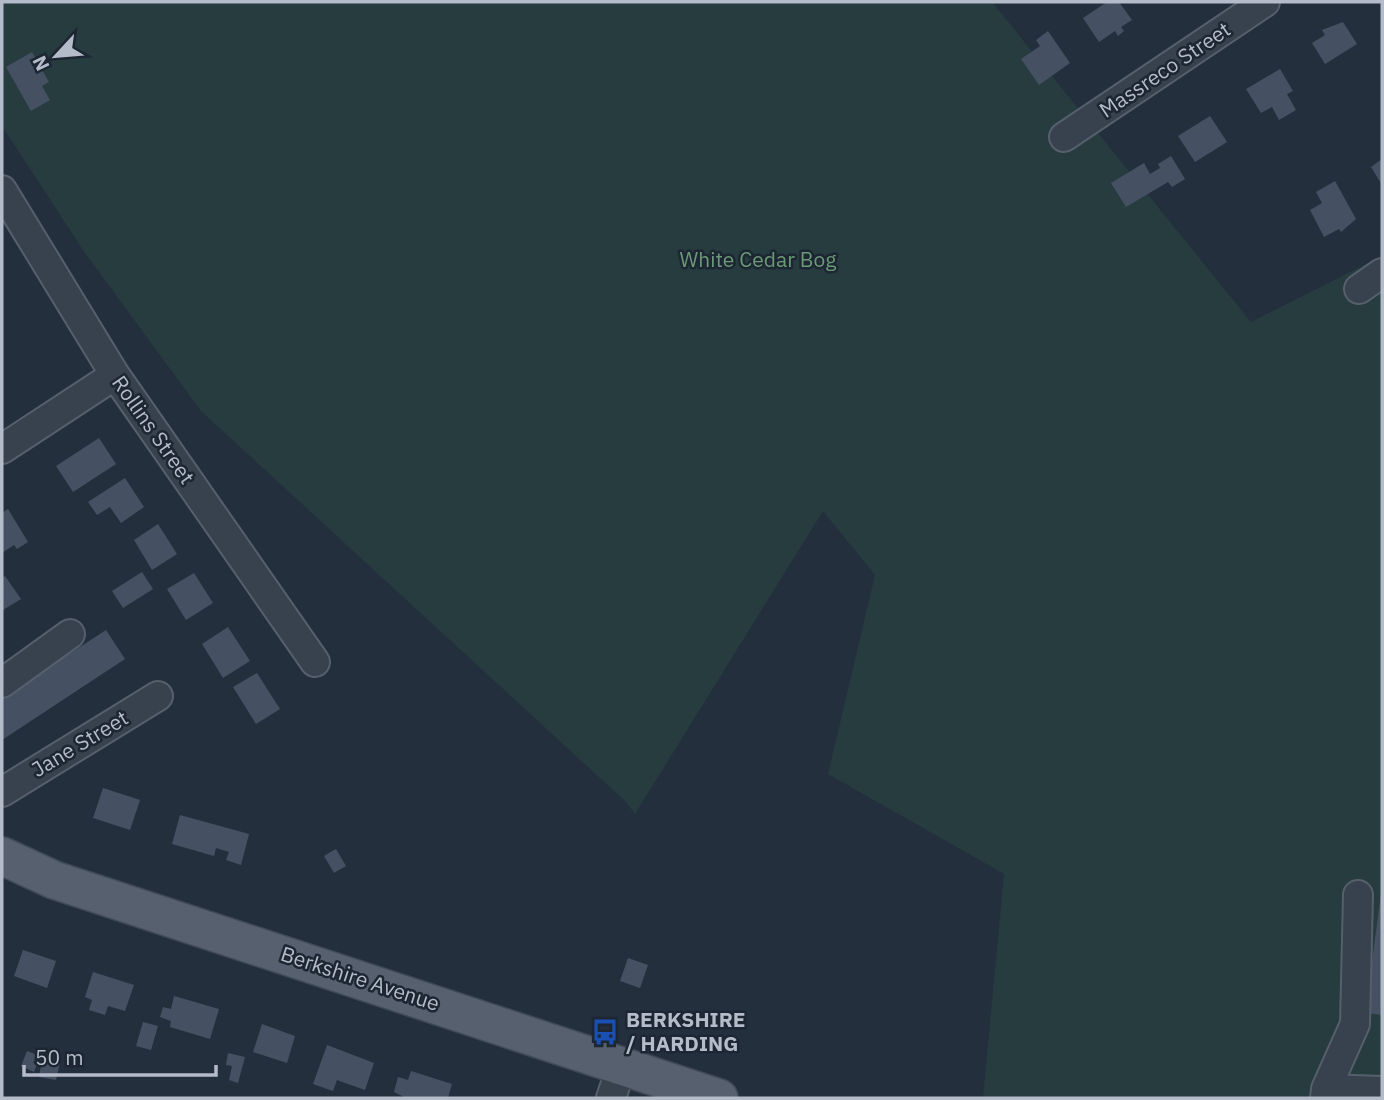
<svg xmlns="http://www.w3.org/2000/svg" width="1384" height="1100" font-family="'IBM Plex Sans',sans-serif">
<style>
.green{fill:#263c3f}
.building{fill:#455162}
.lines{fill:none;stroke-linecap:round;stroke-linejoin:round}
.minor-casing{stroke:#565f6c;stroke-width:32}
.major-casing{stroke:#414a57;stroke-width:40}
.minor{stroke:#38414e;stroke-width:28}
.major{stroke:#56606e;stroke-width:37}
.labels{text-anchor:middle;stroke-width:5;stroke-linejoin:round;paint-order:stroke}
.street-label{font-size:21px;fill:#b4bcc9;stroke:#1d2633}
.park-label{font-size:21px;fill:#6b9a76;stroke:#1d2633}
.poi-label{font-size:21px;font-weight:bold;fill:#b4bcc9;stroke:#1d2633;text-anchor:start}
</style>
<rect width="100%" height="100%" fill="#242f3e"/>
<path class="green" d="M2 2H992L1251 322 1382 256V1098H983L1004 874 828 774 875 575 823 511 635 814 625 801 201 411 85 253 2 126Z"/>
<path class="building" d="M1107 2H1119L1132 20 1121 27 1124 31 1118 36 1115 31 1099 42 1083 18Z
M1343 22 1357 44 1325 64 1312 43 1325 35 1322 30Z
M1048 31 1070 63 1039 85 1021 59 1040 46 1036 40Z
M32 52 49 82 42 86 50 100 31 111 6 67Z
M1280 69 1293 91 1287 94 1296 110 1279 120 1272 107 1261 113 1246 89Z
M1210 116 1227 142 1195 162 1178 136Z
M1171 156 1185 179 1172 187 1168 182 1126 207 1111 183 1144 163 1150 174 1160 168 1158 164Z
M1382 159V185L1371 167Z
M1335 181 1356 219 1341 232 1339 229 1324 237 1310 210 1322 203 1316 192Z
M99 438 116 464 73 492 56 466Z
M125 478 144 507 121 523 110 507 97 515 88 502Z
M8 509 28 542 17 549 14 545 2 553V513Z
M158 524 177 554 152 570 134 540Z
M142 572 153 589 123 608 112 591Z
M194 573 213 603 186 620 167 589Z
M5 576 21 599 3 610 2 578Z
M228 627 250 661 223 678 202 644Z
M106 630 125 659 2 740V698Z
M257 673 280 709 256 724 233 687Z
M103 788 140 800 130 830 93 818Z
M180 815 249 834 241 865 226 860 229 852 216 848 214 856 172 844Z
M336 849 346 866 334 873 324 856Z
M1381 894H1382V1015L1365 1013Z
M23 950 56 961 47 988 14 976Z
M628 958 648 965 640 988 620 981Z
M93 972 134 985 125 1011 108 1006 105 1015 89 1010 92 1000 85 997Z
M174 996 219 1009 210 1039 170 1027 171 1021 160 1017 163 1007 171 1009Z
M143 1022 158 1026 151 1050 136 1046Z
M262 1024 295 1036 287 1063 253 1052Z
M327 1045 374 1063 365 1090 337 1080 333 1091 313 1084Z
M27 1051 40 1056 34 1072 21 1066Z
M228 1053 245 1057 238 1083 229 1080 232 1066 226 1065Z
M42 1059 60 1062 56 1080 39 1077Z
M411 1071 452 1084 448 1098H406L394 1092 398 1077 408 1080Z"/>
<g class="lines">
<g class="minor-casing">
<path id="minor" d="M1064 137 1265 2
M2 190 115 375 315 662
M1359 289 1382 273
M2 449 115 375
M2 683 70 634
M2 792 158 696
M1326 1089 1355 1024 1358 895
M611 1098 622 1065
M1325 1098 1326 1089 1382 1091"/>
</g>
<g class="major-casing">
<path id="major" d="M2 856 54 880 719 1098"/>
</g>
<use href="#minor" class="minor"/>
<use href="#major" class="major"/>
</g>
<defs>
<g id="bus-bare" transform="scale(2.1)"><path d="M-5-6H5V4H4V6H2V4H-2V6H-4V4H-5ZM-3.5-4V0h7V-4ZM-3.5 1.2v1.5H-2V1.2ZM2 1.2v1.5H3.5V1.2Z" fill="#1a4fb4" stroke="#1d2633" stroke-width="2.5" paint-order="stroke"/></g>
</defs>
<g fill-rule="evenodd">
<use href="#bus-bare" x="605" y="1032"/>
</g>
<g class="labels">
<g class="street-label">
<text transform="translate(1165 70) rotate(-34)" y="7">Massreco Street</text>
<text transform="translate(153 430) rotate(55)" y="7">Rollins Street</text>
<text transform="translate(80 744) rotate(-31)" y="7">Jane Street</text>
<text transform="translate(360 979) rotate(18)" y="7">Berkshire Avenue</text>
</g>
<g class="park-label">
<text x="758" y="267">White Cedar Bog</text>
</g>
<g class="poi-label">
<text x="626" y="1027">BERKSHIRE<tspan x="626" dy="24">/ HARDING</tspan></text>
</g>
</g>
<rect width="1384" height="1100" fill="none" stroke="#b4bcc9" stroke-width="7"/>
<g transform="translate(56 56) rotate(244)" stroke="#1d2633" stroke-width="5" paint-order="stroke">
<path d="M0-5L12 26L0 18L-12 26Z" fill="#b4bcc9"/>
<text y="-10" font-size="19" font-weight="bold" text-anchor="middle" fill="#b4bcc9">N</text>
</g>
<path d="M24 1065v10h192v-10" fill="none" stroke="#b4bcc9" stroke-width="3.5"/>
<text x="35" y="1065" font-size="21" fill="#b4bcc9" stroke="#1d2633" stroke-width="5" paint-order="stroke">50 m</text>
</svg>
